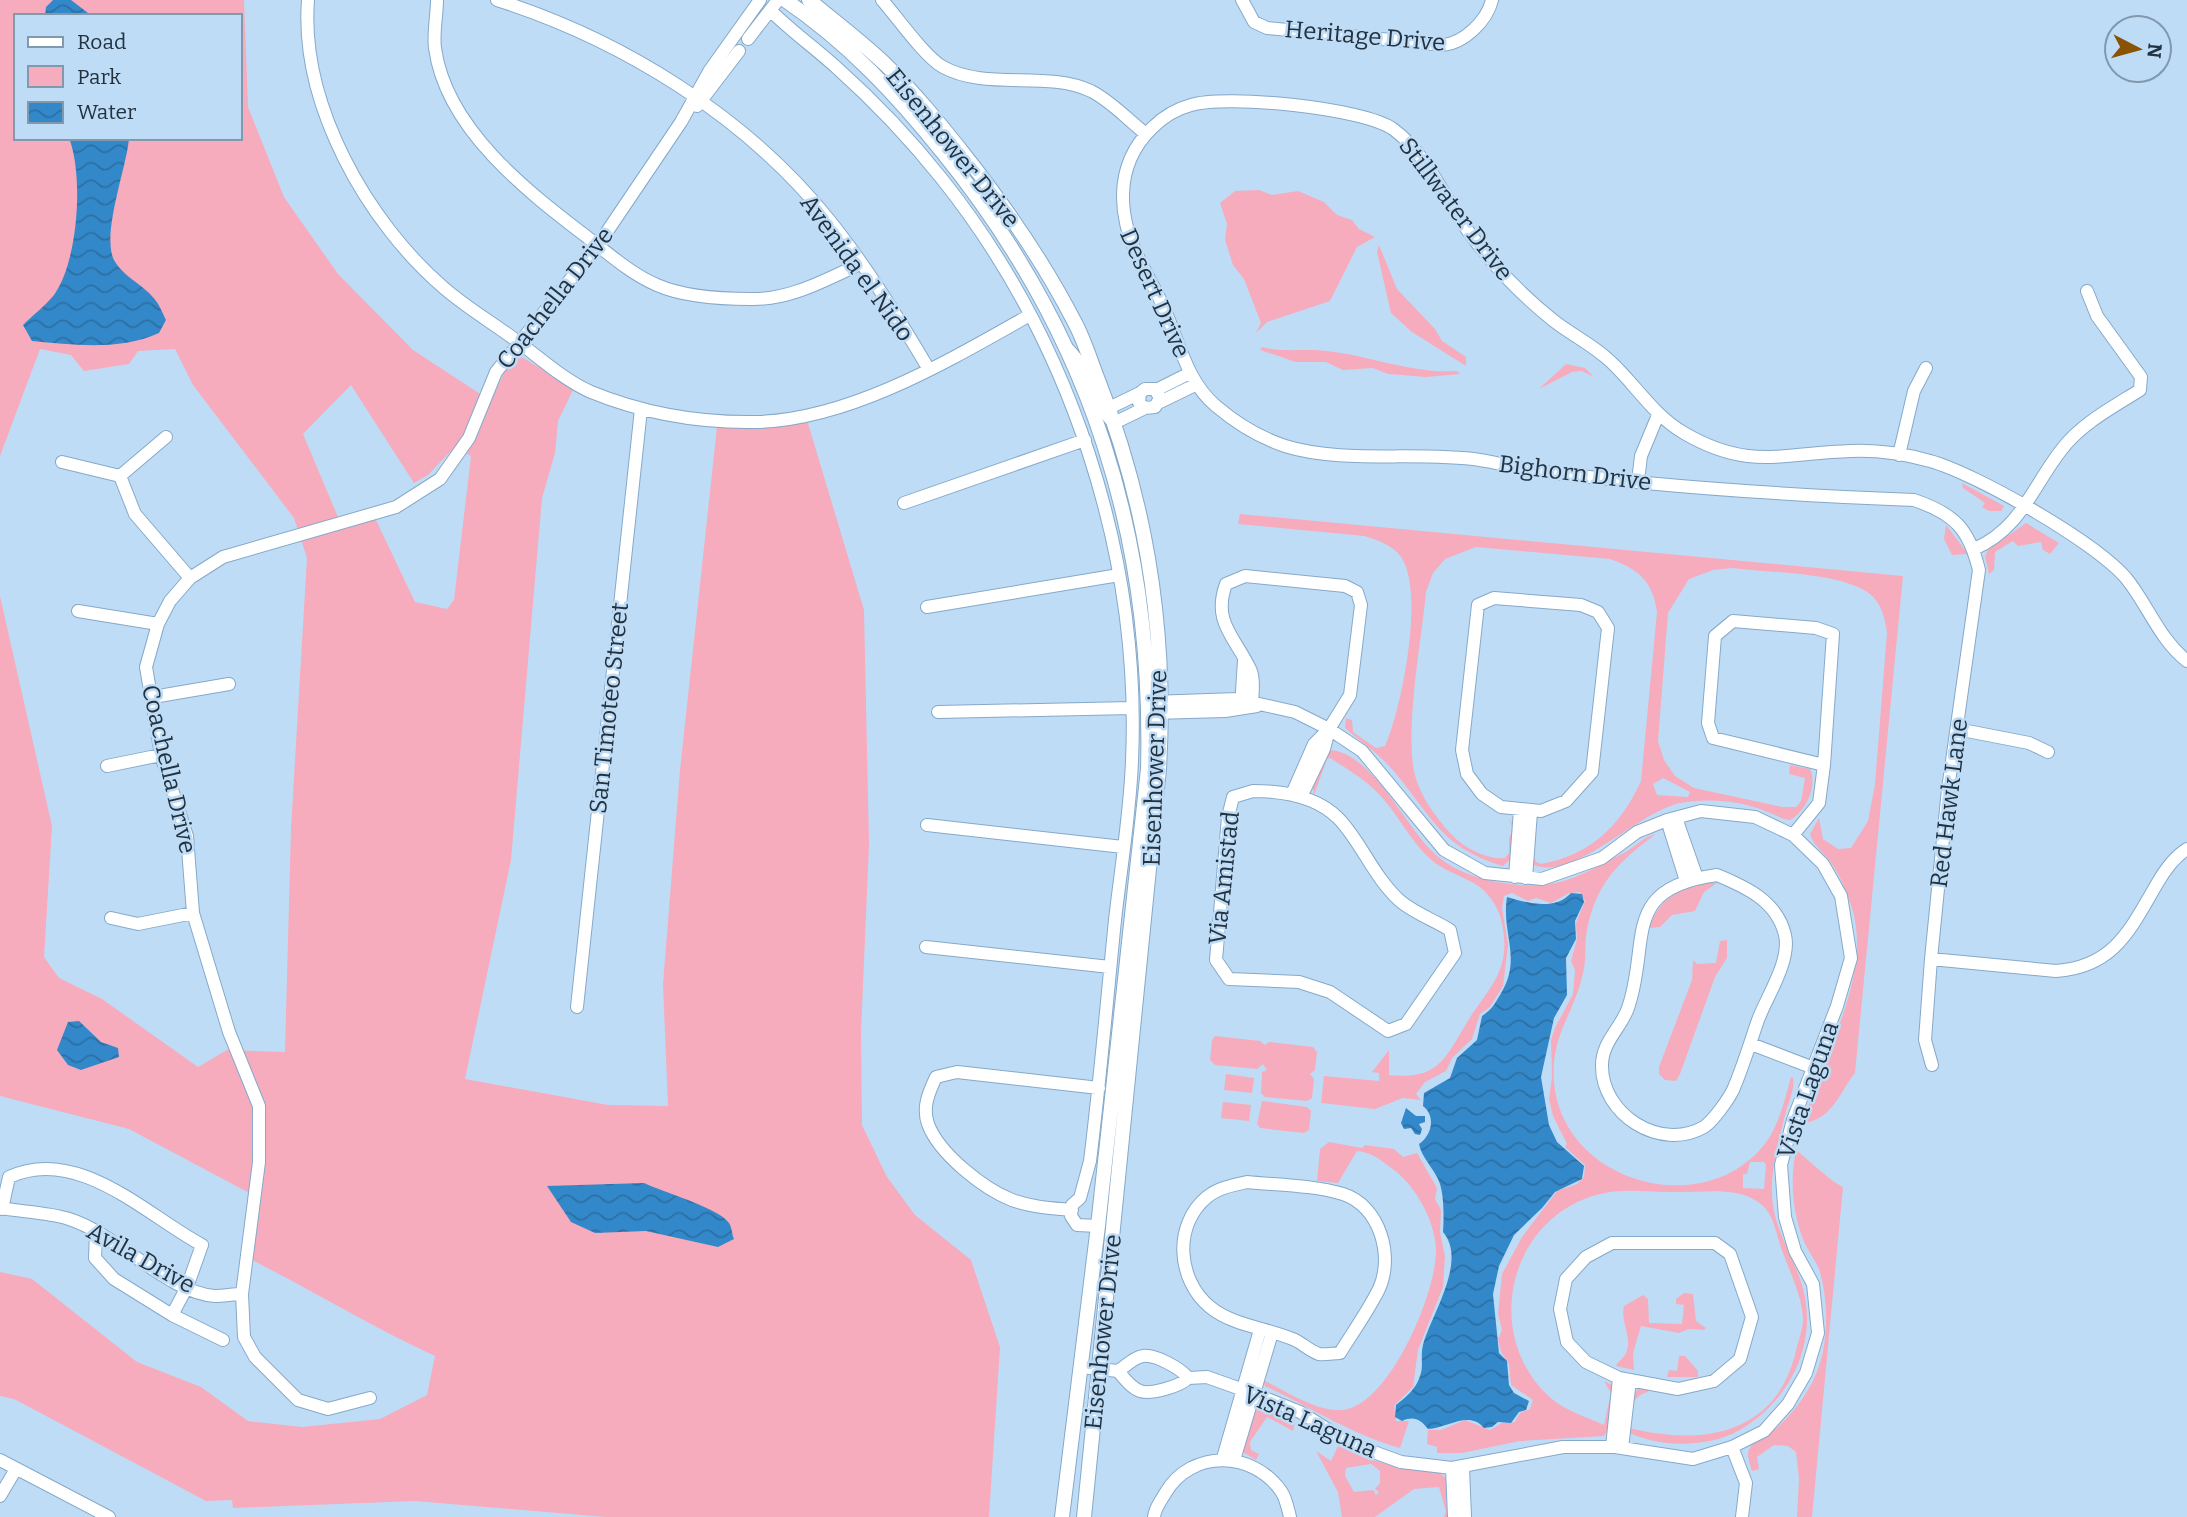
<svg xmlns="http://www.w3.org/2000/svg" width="2187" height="1517" font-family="Bitter,serif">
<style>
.green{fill:#f6acbc;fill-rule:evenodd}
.water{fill:url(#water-waves)}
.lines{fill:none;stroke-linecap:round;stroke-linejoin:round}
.minor-casing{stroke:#85a9c9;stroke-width:14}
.major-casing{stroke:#85a9c9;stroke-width:16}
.minor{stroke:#fff;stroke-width:12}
.major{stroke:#fff;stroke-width:14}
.labels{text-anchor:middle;stroke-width:5;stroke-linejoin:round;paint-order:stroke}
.street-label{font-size:24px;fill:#23323f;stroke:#bfdcf7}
</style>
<defs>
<pattern id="water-waves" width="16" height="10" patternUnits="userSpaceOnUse" patternTransform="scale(1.75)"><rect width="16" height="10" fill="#3388c9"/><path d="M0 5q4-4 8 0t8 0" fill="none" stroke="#2b70a5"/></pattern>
</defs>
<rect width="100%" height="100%" fill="#bfdcf7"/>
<path class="green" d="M0 0H244L248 107 284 197 338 274 413 350 491 401 509 362 520 356 574 388 558 421 555 453 542 498 511 860 465 1079 608 1105 668 1106 663 984 680 770 717 427 807 420 864 610 869 844 861 1032 862 1125 887 1177 915 1215 971 1260 1000 1347 989 1517H606L415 1501 233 1508 232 1500 206 1501 50 1418 14 1399 0 1396V1272L32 1279 137 1362 201 1387 248 1421 302 1427 380 1419 427 1395 435 1356C370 1326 310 1289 246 1257L255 1196 129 1129 0 1096V596L52 826 44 957 59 978 102 999 198 1067 227 1050 285 1052 291 828 307 558 294 518 193 385 175 349 138 351 129 364 84 371 71 355 40 349 0 456ZM16 16H240V138H16ZM351 385 414 483 428 475 455 447 471 456 454 600 447 609 415 602 375 518 343 529 303 434Z
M1259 190 1272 195 1298 191 1324 202 1337 215 1352 220 1359 229 1375 237 1357 247 1330 301 1267 322 1256 333 1261 323 1244 279 1233 265 1225 240 1227 224 1220 203 1235 191Z
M1379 245 1397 289 1435 329 1442 341 1466 357V366L1412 332 1391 313 1377 252Z
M1262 347C1284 353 1305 348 1327 351 1372 356 1412 374 1457 371L1460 374 1426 377 1388 374 1373 368 1343 370 1326 362H1296L1260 350Z
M1566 364 1585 368 1594 377 1582 371 1572 372 1539 389Z
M1962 483 2004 506 2001 511H1989L1982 507 1985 503 1963 488Z
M1240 514 1903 576 1855 1073C1840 1091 1833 1120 1803 1123 1822 1055 1873 977 1852 908 1847 892 1839 873 1829 860 1822 851 1813 845 1810 834L1819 818 1823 839 1838 849 1851 848 1868 821 1875 784 1887 633C1885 619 1882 604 1870 594 1841 572 1769 573 1732 568L1713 570 1689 579 1668 613 1658 741 1664 760 1675 776 1694 788 1782 807H1796L1801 801 1805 778 1789 774 1790 765 1810 769C1818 785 1806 812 1790 820 1781 819 1774 814 1765 811 1739 800 1707 798 1680 803 1636 813 1575 881 1534 865L1532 854 1536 862 1541 864C1591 855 1621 825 1641 781L1657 612C1653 582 1639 569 1610 559L1476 547 1445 559 1433 573 1426 592C1421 644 1407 715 1413 765 1417 793 1434 815 1452 835 1464 848 1488 860 1505 858L1509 853V839L1513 828 1508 818C1518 828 1513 844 1512 858L1503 866C1439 847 1431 814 1391 768 1378 753 1360 741 1345 728L1346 718 1352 720 1353 732 1376 748 1385 746C1402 708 1425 591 1401 557 1393 545 1377 540 1364 536L1238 524ZM1663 778 1690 792 1688 797 1657 795 1653 784Z
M2026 523 2059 543 2050 554 2043 550 2041 542 2018 546 2013 541 1995 552 1994 570 1989 574 1985 556 1988 550Z
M1946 525 1968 554 1952 555 1944 539Z
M1328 750C1371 750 1405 827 1435 854 1461 878 1507 887 1541 885 1573 883 1596 866 1624 853 1635 847 1644 836 1656 834 1617 863 1594 885 1586 936 1585 946 1586 957 1584 968 1576 1015 1547 1035 1555 1090 1570 1186 1709 1221 1767 1141 1780 1122 1785 1098 1791 1077L1793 1078C1795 1090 1788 1103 1785 1115 1779 1141 1771 1167 1772 1194 1773 1226 1790 1250 1800 1279 1822 1340 1790 1403 1736 1432 1705 1448 1657 1447 1628 1432L1631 1397 1639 1388 1649 1389 1648 1392C1631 1396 1631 1410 1629 1425L1633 1429C1702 1445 1774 1435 1795 1355 1797 1344 1803 1330 1803 1319 1802 1296 1791 1275 1783 1253 1776 1236 1775 1213 1758 1202 1738 1187 1704 1192 1680 1192 1652 1193 1624 1187 1596 1195 1506 1221 1482 1339 1552 1399 1566 1411 1587 1417 1604 1425L1611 1393 1604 1381 1614 1386 1608 1429 1604 1436 1520 1441 1462 1453H1437V1447L1427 1444 1428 1430H1441L1465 1420 1490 1430 1502 1423 1515 1422 1520 1413 1530 1409 1533 1400 1511 1385 1509 1364 1501 1352 1498 1339 1502 1330 1498 1314 1502 1274 1522 1237 1557 1191 1577 1184 1584 1177 1585 1165 1565 1147 1567 1144 1553 1116 1549 1099 1552 1077 1551 1040 1555 1028 1573 994 1575 970 1571 961 1577 939 1576 923 1585 901 1580 892 1569 893 1551 903 1536 898 1528 901 1512 893 1504 896 1502 908 1508 945 1503 986 1490 1007 1480 1014 1472 1039 1452 1058 1446 1071 1425 1082 1416 1094 1421 1100 1403 1098 1375 1109 1321 1103 1324 1076 1379 1081V1073L1372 1072 1389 1050V1075C1434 1079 1442 1065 1463 1029 1487 987 1514 973 1501 919 1498 907 1488 892 1477 885 1461 875 1440 870 1427 856 1410 839 1400 819 1385 801 1371 783 1349 770 1330 758L1327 759 1314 795 1312 783ZM1750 1162H1764L1766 1165 1764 1189 1743 1188V1174H1747Z
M1700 883H1717L1704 892 1695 911 1672 915 1660 927 1649 928C1657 903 1676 890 1700 883Z
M1727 940V958L1715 977 1680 1074 1676 1081 1665 1080 1659 1074V1067L1692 980 1693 960 1697 964 1716 963 1720 941Z
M1215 1036 1260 1041 1265 1045 1269 1042 1313 1047 1317 1052 1315 1070 1310 1074 1314 1079 1312 1098 1307 1101 1265 1097 1261 1093 1262 1072 1267 1070 1263 1064 1257 1069 1215 1065 1210 1060 1212 1040Z
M1226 1074 1254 1078 1252 1093 1224 1090Z
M1262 1101 1307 1107 1311 1111 1309 1130 1304 1133 1260 1128 1257 1124Z
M1223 1102 1251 1105 1249 1121 1221 1118Z
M1329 1142 1362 1148 1365 1145 1394 1149 1403 1157 1417 1153 1437 1188 1435 1199 1441 1210 1440 1232 1445 1256 1443 1287 1418 1350 1413 1387 1394 1406 1396 1421H1409L1400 1448C1352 1435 1310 1407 1265 1386L1263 1380C1286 1391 1316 1412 1342 1410 1389 1407 1438 1290 1436 1248 1434 1219 1416 1187 1394 1170 1382 1161 1372 1152 1357 1151L1338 1183 1317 1181 1320 1149Z
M1796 1150C1806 1158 1833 1183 1843 1187L1812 1517H1797L1799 1479 1796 1452 1788 1446 1774 1445 1757 1457 1759 1469 1752 1471C1750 1464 1745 1453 1751 1446 1754 1442 1761 1441 1765 1438 1792 1417 1817 1385 1823 1351 1828 1325 1827 1298 1820 1272 1816 1260 1807 1250 1803 1239 1792 1209 1790 1180 1796 1150Z
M1684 1293 1693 1294 1696 1321 1706 1328 1704 1330 1689 1329 1679 1333 1641 1326 1633 1353 1634 1370 1616 1366C1618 1361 1625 1357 1626 1353 1633 1338 1620 1322 1624 1306L1643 1295 1648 1299 1649 1323 1682 1324 1684 1305 1676 1304V1299Z
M1679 1356H1685L1698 1371V1377H1667L1669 1370 1677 1371Z
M1258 1405 1295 1421 1293 1431 1267 1417 1250 1442 1251 1450 1259 1454 1256 1460 1241 1451 1252 1409Z
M1338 1446 1365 1458 1398 1467 1438 1472 1446 1478 1447 1517H1444L1446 1512 1439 1487 1414 1489 1375 1517H1342L1338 1492 1316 1451 1331 1461ZM1371 1464 1380 1471V1483L1375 1489 1379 1492 1376 1495 1373 1490 1354 1492 1345 1476 1346 1468Z"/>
<path class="water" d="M53 0H71L92 16H45L46 7Z
M69 138H129C127 167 101 234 114 260 124 278 145 285 156 301 160 306 163 314 166 320L159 333C119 351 74 345 32 341L23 325C33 315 45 306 54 295 78 262 84 176 69 138Z
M1571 893 1582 894 1584 902 1575 921 1576 939 1566 958 1567 995 1554 1018 1541 1077 1549 1125 1557 1142 1584 1166 1582 1179 1555 1192 1542 1208 1514 1235 1499 1266 1493 1294 1499 1353 1507 1361 1509 1385 1514 1393 1529 1401 1526 1410 1519 1412 1511 1423 1498 1422 1492 1427 1484 1428C1469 1410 1448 1428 1428 1429 1420 1419 1414 1416 1402 1421L1395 1417 1396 1405C1406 1397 1416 1389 1420 1376 1424 1366 1420 1357 1423 1345 1431 1315 1468 1261 1443 1232 1444 1217 1444 1197 1440 1184 1435 1169 1422 1159 1419 1144 1432 1135 1436 1116 1423 1106L1424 1093 1450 1078 1457 1058 1477 1040 1482 1016C1492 1009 1494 1005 1500 995 1523 958 1501 935 1507 897 1527 903 1555 911 1571 893Z
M79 1021 101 1042 118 1048 119 1057 81 1070 68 1065 57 1050 68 1022Z
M1406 1108 1416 1116H1425V1122L1419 1124 1422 1129 1420 1135 1415 1134 1411 1128 1404 1129 1401 1123Z
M644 1183C663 1192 719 1208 729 1223 732 1227 732 1235 734 1239L718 1247 646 1231 595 1233 571 1222 547 1186Z"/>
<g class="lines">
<g class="minor-casing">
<path id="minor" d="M308 0C300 104 367 222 444 288 467 308 493 323 517 341 540 358 564 380 591 392 645 414 698 423 756 422 850 420 950 360 1030 315
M437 0C437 15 433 33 435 48 446 129 527 191 587 237 609 254 631 274 657 285 684 297 722 299 751 299 790 300 825 280 860 264
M497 0C623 40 747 117 830 221 867 267 898 317 928 368
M882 0C897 17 925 57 943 67 987 91 1046 70 1091 91 1111 101 1128 120 1146 134
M1242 0 1254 22 1267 28 1443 45C1464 43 1487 21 1492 0
M770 10C791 31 815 48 837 68 875 102 911 140 942 179 1071 341 1141 555 1132 761 1130 814 1121 867 1115 920 1107 1000 1100 1081 1090 1161L1080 1198 1072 1205 1071 1216 1077 1225 1098 1226
M748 39 778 0
M697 106 739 51
M1067 348C1092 372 1091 401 1114 423L1145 408 1155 407 1160 398 1155 389H1145L1140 393 1139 403 1145 408
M1156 390 1190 373
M1160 402 1195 385
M1109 408 1140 393
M166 437 120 476 135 514 190 578
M1899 455 1914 391 1926 368
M62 462 120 476
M1638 481 1641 456 1658 415
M904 503 1085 440
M1974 549C2021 529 2032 487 2062 449 2081 424 2113 407 2140 390L2141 377 2097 316 2087 291
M1494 598 1581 605 1598 612 1608 628 1592 772 1566 801 1541 811 1501 807 1482 794 1467 774 1462 750 1478 605Z
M927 607 1119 575
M78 611 158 624
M1733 621 1816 628 1833 634 1824 765 1713 738 1708 723 1715 636Z
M153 697 229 684
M1152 702 1237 699 1295 712 1329 729 1362 751 1444 850 1485 873 1542 879 1602 858 1637 832 1667 820 1701 811 1755 817 1793 835 1823 864 1841 896 1851 958 1837 1006 1793 1120 1781 1165 1785 1217 1795 1251 1813 1284 1818 1333 1806 1373 1788 1404 1764 1431 1732 1447 1693 1459 1615 1447H1563L1452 1468 1401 1462 1349 1443 1300 1412 1252 1393 1207 1377 1188 1378
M1241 706 1244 661
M1252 707C1252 696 1255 679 1250 669 1235 637 1212 622 1226 584L1245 576 1345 586 1357 592 1361 605 1350 695 1329 729 1314 744 1292 794
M938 712 1132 708
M1153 713 1225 711 1257 706
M1957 729 2029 743 2048 752
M107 766 161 755
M1253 791C1282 791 1316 796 1338 818 1360 840 1373 876 1399 900 1412 912 1434 920 1450 930L1455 953 1406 1024 1388 1031 1330 992 1299 982 1229 979 1216 960 1228 817 1233 797Z
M1301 797 1324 749 1329 730
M1676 818 1697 878
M1667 820 1686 881
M927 825 1123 847
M1793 835 1819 803 1824 765
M1717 875C1746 887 1777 901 1785 935 1791 961 1767 996 1758 1020 1750 1043 1743 1067 1733 1090 1728 1100 1713 1121 1704 1127 1660 1152 1601 1114 1602 1065 1602 1042 1621 1028 1628 1008 1651 942 1619 888 1717 875Z
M1515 877 1520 810
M1526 878 1531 812
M111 918 138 924 193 913
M926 947 1110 967
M1931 959 2056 971C2115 967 2131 928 2158 882 2165 870 2174 857 2187 849
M577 1007 641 409
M1751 1044 1811 1067
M1932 1065 1925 1040 1931 959 1948 789 1979 570C1969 529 1955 514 1914 500 1785 495 1654 487 1525 469 1510 467 1495 462 1480 460 1420 451 1342 464 1285 446 1261 438 1236 423 1216 406 1186 381 1179 340 1163 306 1157 292 1149 279 1142 265 1118 220 1112 167 1152 128 1162 118 1176 109 1191 105 1225 94 1364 108 1393 129 1430 156 1446 204 1474 239 1497 270 1524 297 1554 321 1572 335 1593 345 1610 361 1636 385 1652 414 1684 433 1749 471 1783 453 1851 451 1877 450 1905 454 1930 461 1977 474 2095 542 2126 578 2148 605 2159 639 2187 661
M1247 1182C1277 1185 1313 1185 1343 1194 1380 1206 1394 1256 1379 1289 1368 1311 1353 1332 1340 1353 1334 1353 1325 1355 1319 1354 1310 1351 1303 1344 1295 1340 1268 1328 1233 1326 1210 1307 1177 1280 1173 1225 1207 1197 1218 1188 1233 1185 1247 1182Z
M0 1208C22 1212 47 1212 69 1219 117 1234 168 1293 215 1296 224 1296 233 1294 242 1294
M2 1209 9 1177C78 1145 146 1215 202 1245L187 1287 172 1315 114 1279 95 1258 96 1232
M1072 1210C1051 1208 1031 1207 1012 1200 984 1189 939 1154 928 1124 922 1107 929 1092 936 1077L957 1072 1099 1088
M1612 1243H1715L1730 1254 1752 1317 1740 1359 1714 1381 1678 1389 1619 1378 1586 1362 1567 1342 1560 1309 1566 1279 1586 1257Z
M172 1315 223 1340
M1081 1367 1118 1371C1126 1366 1134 1357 1143 1356 1155 1354 1182 1369 1188 1378 1181 1386 1150 1395 1140 1391 1131 1388 1124 1378 1118 1371
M370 1398 328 1409 298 1400 255 1357 244 1337 242 1294 259 1162V1106L229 1032 193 913 187 836 161 755 146 667 158 624 170 601 190 578 223 557 396 507 440 479 469 438 496 372 598 245 681 122 710 70 760 0
M1612 1447 1619 1378
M1732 1447 1746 1483 1742 1517
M1622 1448 1630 1380
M1223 1458 1260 1330
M0 1460 109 1517
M1234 1460 1272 1333
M1452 1468 1454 1517
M1463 1468 1465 1517
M0 1496 16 1469
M1154 1517C1155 1507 1161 1501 1166 1492 1191 1450 1252 1450 1281 1491 1286 1498 1288 1509 1290 1517"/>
</g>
<g class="major-casing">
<path id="major" d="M785 0C848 43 897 95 944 154 1091 336 1154 537 1148 769L1098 1226 1062 1517
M809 0C835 22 862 42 886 65 914 92 939 123 963 153 1005 206 1043 261 1074 321 1084 339 1090 360 1098 380 1147 504 1167 636 1159 769L1084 1517"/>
</g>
<use href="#minor" class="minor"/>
<use href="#major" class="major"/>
</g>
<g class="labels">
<g class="street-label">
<text transform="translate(1365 36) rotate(5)" y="8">Heritage Drive</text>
<text transform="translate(953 148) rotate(51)" y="8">Eisenhower Drive</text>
<text transform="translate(1456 209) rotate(53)" y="8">Stillwater Drive</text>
<text transform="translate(857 268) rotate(54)" y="8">Avenida el Nido</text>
<text transform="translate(1155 293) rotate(66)" y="8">Desert Drive</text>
<text transform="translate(555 298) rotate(-52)" y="8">Coachella Drive</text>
<text transform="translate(1575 473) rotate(7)" y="8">Bighorn Drive</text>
<text transform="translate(609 708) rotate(-84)" y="8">San Timoteo Street</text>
<text transform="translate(1155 768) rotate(-88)" y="8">Eisenhower Drive</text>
<text transform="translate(169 769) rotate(77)" y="8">Coachella Drive</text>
<text transform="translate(1949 803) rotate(-83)" y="8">Red Hawk Lane</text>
<text transform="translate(1224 878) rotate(-84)" y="8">Via Amistad</text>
<text transform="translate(1808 1090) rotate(-71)" y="8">Vista Laguna</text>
<text transform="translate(141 1258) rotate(29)" y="8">Avila Drive</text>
<text transform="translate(1103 1332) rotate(-84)" y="8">Eisenhower Drive</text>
<text transform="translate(1310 1422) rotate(24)" y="8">Vista Laguna</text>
</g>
</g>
<rect x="14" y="14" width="228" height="126" fill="#bfdcf7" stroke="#8198ad" stroke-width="2"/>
<rect x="28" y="37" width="35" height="10" fill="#ffffff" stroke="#8198ad" stroke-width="2"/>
<text x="77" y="49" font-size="21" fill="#23323f">Road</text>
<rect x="28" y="66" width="35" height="21" fill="#f6acbc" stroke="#8198ad" stroke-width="2"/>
<text x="77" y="84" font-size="21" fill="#23323f">Park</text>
<rect x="28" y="102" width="35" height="21" fill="url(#water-waves)" stroke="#8198ad" stroke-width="2"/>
<text x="77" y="119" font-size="21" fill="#23323f">Water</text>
<g transform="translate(2138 49) rotate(96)"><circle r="33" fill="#bfdcf7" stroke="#8198ad" stroke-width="2"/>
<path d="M0-5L12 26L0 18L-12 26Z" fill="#8a5205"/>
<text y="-10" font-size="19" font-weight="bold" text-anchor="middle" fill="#23323f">N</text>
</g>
</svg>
